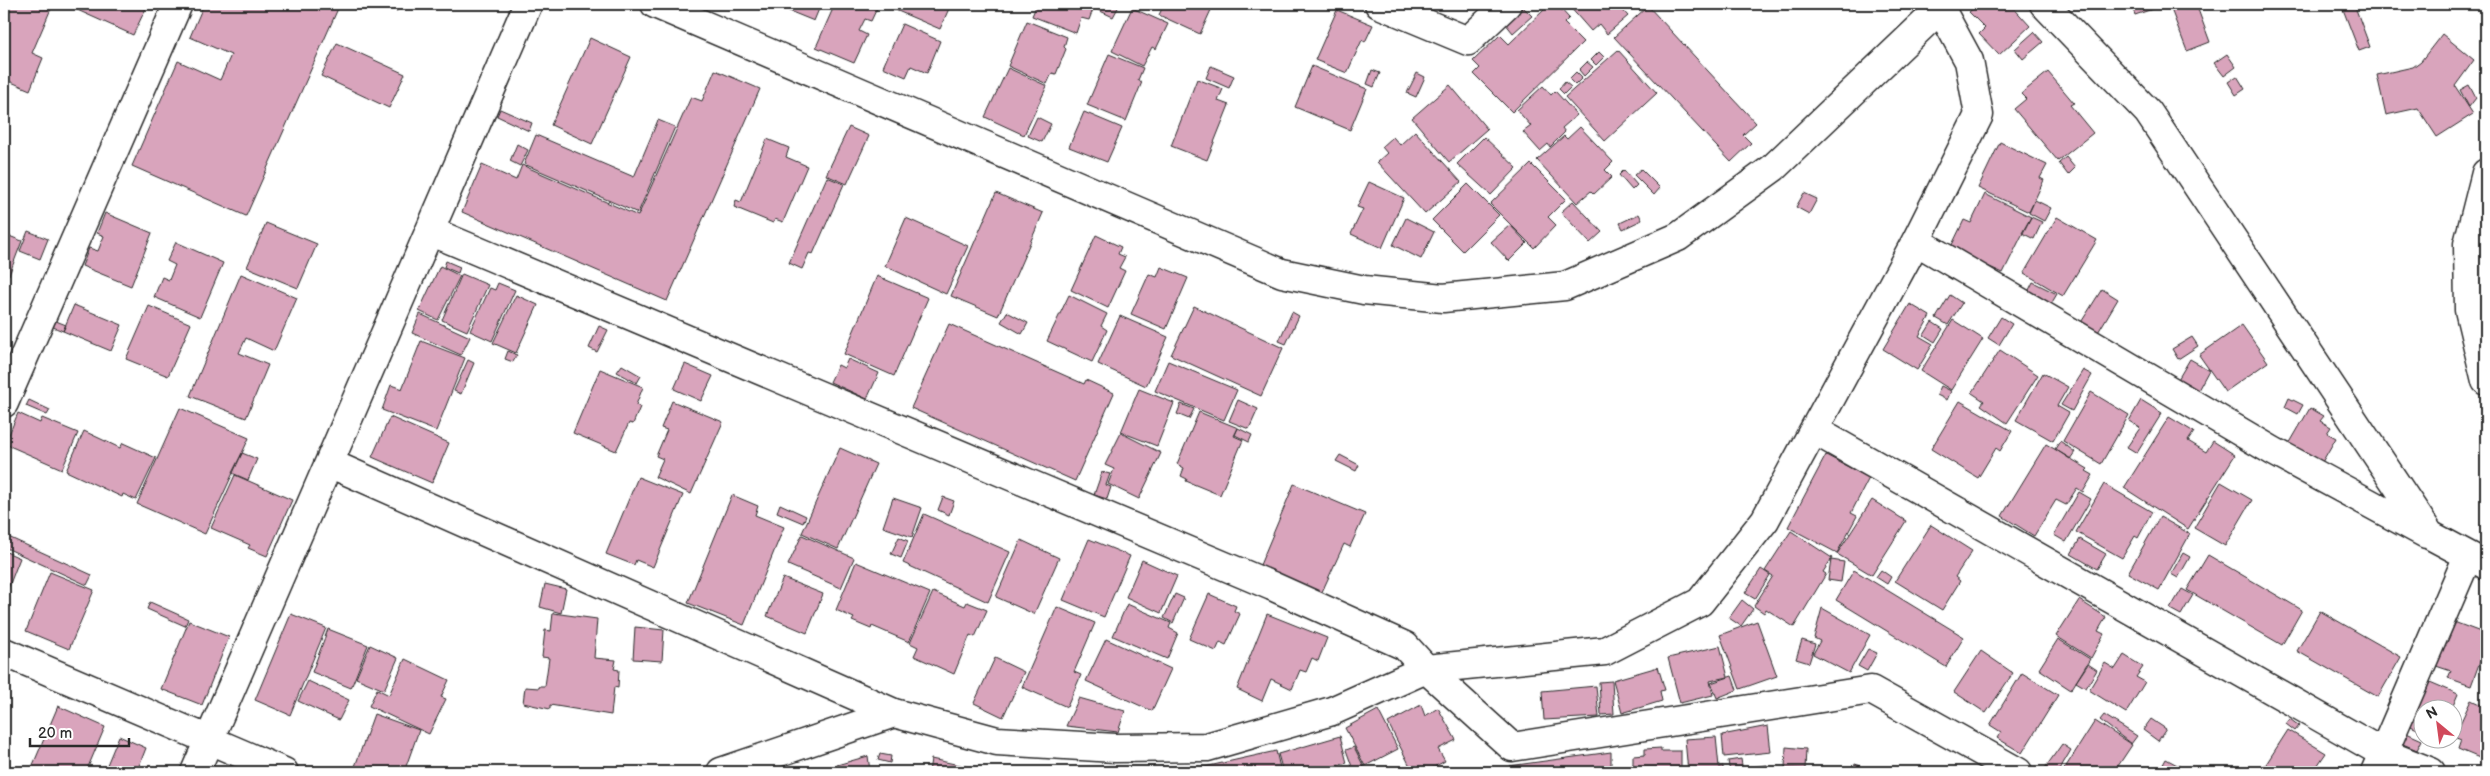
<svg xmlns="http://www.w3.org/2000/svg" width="2490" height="776" font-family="'Balsamiq Sans',sans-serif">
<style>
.built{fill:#f4e4eb}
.building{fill:#d9a4bc;stroke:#2b2b2b}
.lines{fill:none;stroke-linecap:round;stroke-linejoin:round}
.minor-casing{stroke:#2b2b2b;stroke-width:31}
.minor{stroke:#fff;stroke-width:28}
</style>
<rect width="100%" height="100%" fill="#fff"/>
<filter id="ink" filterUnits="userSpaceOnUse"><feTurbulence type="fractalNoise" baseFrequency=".02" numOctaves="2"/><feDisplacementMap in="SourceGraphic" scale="10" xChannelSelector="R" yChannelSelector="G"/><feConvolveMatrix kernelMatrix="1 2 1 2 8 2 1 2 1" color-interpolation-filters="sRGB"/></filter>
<g filter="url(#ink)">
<path class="built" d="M2486 212V327L2479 292V233Z"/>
<path class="building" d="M4 4H53L32 53 43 58 30 90 4 79Z
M64 4H148L133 35Z
M204 4H340L246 216 132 166 178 61 220 80 231 55 190 37Z
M379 4H400L397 11Z
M772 4H821L814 21Z
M835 4H879L871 21 865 19 859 31 867 35 854 63 816 47Z
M896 4H951L940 29 893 9Z
M1037 4H1095L1089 20 1081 18 1076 33 1032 16Z
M1101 4H1120L1113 17 1098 10Z
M1164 4H1209L1207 9 1211 10 1200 34 1159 15Z
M1572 4H1617L1628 16 1607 34 1599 24 1591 31 1569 6Z
M1978 4H2010L2030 26 1999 55 1979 34 1985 28 1969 12Z
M2131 4H2167L2135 15Z
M2169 4H2196L2210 42 2187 51Z
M2341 4H2354L2370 47 2359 51Z
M1549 5 1554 10 1558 6 1569 18 1564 23 1583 42 1512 112 1474 74 1480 68 1473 61 1500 35 1509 44Z
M1648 6 1756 123 1743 135 1751 143 1731 162 1614 37Z
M1523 7 1532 16 1513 33 1505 23Z
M1132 8 1168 24 1156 49 1152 47 1142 66 1112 51Z
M1337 10 1373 25 1365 42 1362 40 1347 73 1315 60Z
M1027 21 1067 37 1064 47 1066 49 1056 74 1052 73 1047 84 1008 66Z
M902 24 940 41 927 73 911 66 906 77 883 67Z
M2034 32 2043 42 2023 59 2015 49Z
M2442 34 2474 60 2455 86 2473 114 2437 137 2418 108 2386 115 2377 75 2413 67 2421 61Z
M590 38 631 57 592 144 551 125Z
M337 43 405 74 389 108 321 76Z
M1618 50 1657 93 1605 141 1565 97Z
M1599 52 1604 57 1596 65 1591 60Z
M1109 54 1143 68 1138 80 1142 82 1126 121 1087 105Z
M2227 54 2236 67 2224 76 2214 63Z
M1587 62 1593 67 1584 76 1579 70Z
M1211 66 1234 76 1229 88 1206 78Z
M1312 66 1367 89 1350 130 1295 107Z
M1008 68 1047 86 1024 135 985 117Z
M715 70 760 89 667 301 462 212 482 165 516 180 522 165 638 216 691 97 702 101Z
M1372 70 1380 73 1374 87 1367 84Z
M1576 72 1582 78 1575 85 1569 79Z
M2048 72 2074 103 2070 105 2093 133 2058 161 2014 109 2026 99 2021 94Z
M1417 73 1425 77 1416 97 1407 93Z
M2237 76 2245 89 2236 95 2228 82Z
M1197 79 1223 89 1218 101 1229 105 1207 160 1171 146Z
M1565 82 1571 87 1564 94 1559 89Z
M1450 85 1487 129 1449 162 1412 118Z
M2469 85 2476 98 2469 107 2460 90Z
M1543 86 1551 95 1555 91 1577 115 1562 128 1565 132 1550 147 1548 144 1540 151 1523 132 1531 126 1517 110Z
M500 109 532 123 529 131 497 116Z
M1084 112 1122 128 1107 162 1069 147Z
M1037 117 1051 124 1042 142 1028 136Z
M658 120 675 127 638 213 524 164 536 135 634 177Z
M849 127 869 136 847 184 826 175Z
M1580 127 1613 162 1605 170 1612 177 1594 194 1591 191 1577 203 1537 160 1564 136 1567 139Z
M1415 131 1461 182 1425 214 1377 162 1387 153 1382 147 1393 137 1400 145Z
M1484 137 1517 168 1491 195 1457 164Z
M767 139 789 148 786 157 807 166 783 222 775 219 773 223 734 207 736 200 741 202Z
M2000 142 2047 165 2040 178 2044 180 2029 212 1978 188Z
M517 144 528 150 520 166 510 161Z
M2066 157 2075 168 2068 175 2059 163Z
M1531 164 1566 199 1548 217 1556 225 1534 248 1490 204Z
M1641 169 1660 188 1654 195 1634 175Z
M1624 170 1637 185 1632 190 1619 175Z
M827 177 844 184 813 254 809 253 802 269 789 263Z
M1369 182 1404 198 1382 248 1351 234 1363 209 1357 207Z
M1468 184 1499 215 1463 251 1432 220Z
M996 193 1043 213 998 316 951 296Z
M1804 193 1817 199 1809 214 1796 207Z
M1985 194 2031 217 2003 273 1950 249 1964 220 1971 223Z
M2035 200 2051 208 2044 221 2029 213Z
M1573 201 1602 232 1590 243 1561 212Z
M105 213 152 233 131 286 82 266 89 248 98 251 104 236 97 233Z
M1639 214 1642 220 1623 229 1620 223Z
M2031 217 2042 222 2034 239 2022 233Z
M2057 217 2097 240 2063 296 2024 273Z
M906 218 968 246 946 294 885 266Z
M1406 218 1434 232 1421 259 1393 245Z
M266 223 317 244 298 288 247 267Z
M1510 225 1527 243 1509 261 1491 242Z
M28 231 48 239 40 259 20 251Z
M4 234 22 241 9 275 4 273Z
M1096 235 1121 247 1118 254 1125 257 1119 268 1125 271 1108 308 1071 290Z
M176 242 223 263 200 317 154 297 162 277 169 280 175 265 167 261Z
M446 261 460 267 458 273 444 267Z
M440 266 460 276 438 320 419 311Z
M1161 267 1188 278 1166 329 1131 314 1149 274 1157 277Z
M241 274 297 298 274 351 246 338 239 353 268 365 246 418 190 396Z
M462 274 488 285 467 331 442 320Z
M877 276 928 298 894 376 844 354Z
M2033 282 2057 294 2051 304 2028 292Z
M498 283 515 290 492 341 470 331 490 288 495 290Z
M2102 289 2118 299 2097 334 2080 324Z
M516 295 538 305 516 353 493 343Z
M1069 295 1107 314 1101 326 1107 330 1092 362 1047 341Z
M1950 295 1962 303 1948 325 1936 318Z
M1910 304 1930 316 1919 336 1933 344 1917 370 1883 349Z
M74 305 122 325 111 351 63 331Z
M149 306 191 324 168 376 126 359Z
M1194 306 1283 348 1261 396 1171 355Z
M1007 312 1028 323 1022 334 1001 322Z
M1292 312 1299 316 1286 344 1279 341Z
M420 314 470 337 461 355 412 333Z
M1120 316 1168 337 1146 386 1098 364Z
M2001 317 2012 324 1999 345 1988 338Z
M1953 320 1983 339 1951 390 1921 371Z
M56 321 66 325 63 331 53 327Z
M1932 322 1943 329 1935 342 1924 335Z
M949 324 1084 384 1086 380 1114 393 1075 481 911 408Z
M2242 325 2268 362 2225 392 2199 355Z
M599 326 608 330 597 352 589 348Z
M2192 337 2198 346 2178 359 2172 349Z
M421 341 465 358 436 431 382 410 391 385 402 389Z
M2000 350 2038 375 2007 423 1981 405 1984 401 1972 393Z
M508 351 517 355 513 362 505 359Z
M848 359 879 373 867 399 830 382 838 365 844 368Z
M2190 359 2209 370 2197 392 2177 381Z
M468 360 474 363 461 394 454 391Z
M1168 361 1237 390 1224 420 1155 391Z
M685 364 713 376 701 401 674 389Z
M622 365 641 376 637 383 617 372Z
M600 369 643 387 636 405 640 407 633 424 629 423 616 451 573 433Z
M2083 370 2092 375 2072 411 2061 405Z
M2043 373 2068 387 2057 406 2069 413 2053 441 2016 420Z
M1941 386 1951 391 1947 400 1937 395Z
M1139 389 1174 403 1157 446 1121 432Z
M2091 392 2129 415 2101 464 2063 441Z
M2289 398 2303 405 2298 414 2285 407Z
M29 400 50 410 47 415 26 406Z
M1238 400 1258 409 1249 429 1229 421Z
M2141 400 2162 413 2137 453 2127 447 2140 428 2129 421Z
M672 401 723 422 691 494 655 477 663 459 656 456 667 430 661 428Z
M1960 401 2012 431 2000 451 1996 448 1978 478 1931 449Z
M1181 404 1194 409 1189 419 1177 414Z
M180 408 249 438 205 534 137 504Z
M2310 408 2324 416 2320 421 2331 427 2327 433 2336 438 2321 464 2288 446Z
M1199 412 1238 428 1234 436 1243 440 1220 495 1186 481 1187 479 1181 476 1184 468 1177 464Z
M18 413 40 423 42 418 78 433 62 469 5 444Z
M390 417 449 443 432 483 372 457Z
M2169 417 2194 432 2188 441 2206 452 2213 441 2235 455 2188 529 2124 488Z
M1238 428 1252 435 1249 442 1235 435Z
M84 431 120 448 123 443 156 458 136 500 123 494 122 497 66 471Z
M1121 433 1161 453 1139 499 1108 484 1114 469 1105 465Z
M2060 441 2075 452 2070 459 2055 449Z
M2046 444 2088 469 2086 471 2093 475 2083 492 2077 488 2066 505 2056 500 2034 536 2002 516Z
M840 448 876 464 838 549 802 533Z
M242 453 257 459 248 480 232 473Z
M1340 455 1359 465 1356 471 1336 461Z
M1826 455 1869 478 1851 513 1857 516 1837 553 1788 527Z
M1102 472 1110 474 1106 485 1111 487 1107 499 1094 495Z
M235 475 292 500 267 556 248 548 250 545 211 528Z
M638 477 683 495 653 567 636 560 634 565 606 554Z
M2221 482 2252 500 2225 546 2194 528Z
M1294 484 1365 514 1350 547 1344 544 1321 594 1260 565Z
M2104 484 2152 512 2138 538 2135 536 2122 558 2076 532Z
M2079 492 2091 499 2066 542 2054 535Z
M732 495 758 506 755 515 784 527 744 625 688 603Z
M943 497 954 501 949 515 938 510Z
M893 498 922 508 912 537 883 527Z
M1872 500 1906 521 1872 575 1837 554Z
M780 504 806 516 803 523 777 512Z
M924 514 1010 552 988 602 903 563Z
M2160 517 2190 534 2159 590 2128 573Z
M1931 525 1972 551 1955 577 1960 581 1942 610 1895 581Z
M1791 531 1832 558 1823 572 1826 574 1794 627 1766 609 1764 613 1754 606 1773 576 1765 571Z
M4 535 92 575 87 585 4 547Z
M802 535 854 558 841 588 788 565Z
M899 537 908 541 901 558 891 554Z
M1089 539 1130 556 1104 617 1063 600Z
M2080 539 2106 554 2097 569 2071 554Z
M1021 540 1059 558 1034 614 996 597Z
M4 551 20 558 4 599Z
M2183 553 2190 557 2178 578 2171 574Z
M2208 555 2302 610 2282 645 2187 590Z
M1142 560 1177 576 1161 613 1126 597Z
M1831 560 1844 562 1841 582 1828 580Z
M856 562 930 593 909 642 872 626 871 629 852 621 854 618 836 610Z
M1761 569 1770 575 1755 599 1745 593Z
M1854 570 1964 637 1946 667 1836 600Z
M1881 570 1891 577 1887 584 1876 577Z
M50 572 94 590 69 649 26 631Z
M783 578 823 594 807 633 767 616Z
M545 584 566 589 561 613 540 607Z
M2182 589 2193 595 2181 615 2170 609Z
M933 592 965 606 967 602 987 610 975 637 970 635 954 674 914 656 918 647 910 643Z
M1175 594 1184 598 1173 623 1164 618Z
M1209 594 1236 606 1234 611 1240 614 1226 645 1220 642 1216 651 1189 639Z
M1742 600 1753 609 1741 626 1729 618Z
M2079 600 2106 617 2098 631 2104 634 2091 658 2056 636Z
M150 602 188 619 185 626 147 609Z
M1127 604 1171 623 1169 628 1178 633 1167 659 1113 636Z
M1057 607 1095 623 1074 672 1081 675 1067 707 1022 687Z
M1822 608 1870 635 1849 673 1813 654 1820 641 1814 638Z
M2320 611 2401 657 2378 697 2297 651Z
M553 613 597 619 594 658 616 660 614 669 619 670 618 688 614 687 611 715 550 705V709L523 703 525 687 539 688 540 686H545L549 658 542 657 545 630 551 631Z
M291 614 326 628 290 715 255 700Z
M1267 614 1327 638 1318 661 1312 658 1306 672 1300 670 1292 689 1271 679 1262 701 1237 689Z
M189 621 229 637 202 705 161 689Z
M1757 621 1777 676 1740 689 1720 635Z
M2454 622 2486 634V645L2471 686 2448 678 2451 671 2436 666Z
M635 627 664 630 662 661 633 659Z
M328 629 368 645 351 688 312 672Z
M1106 639 1171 669 1152 711 1086 681Z
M2058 639 2090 659 2071 690 2039 669Z
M1802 640 1815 644 1809 663 1796 659Z
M370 645 398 658 384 690 356 678Z
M1720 646 1728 677 1710 681 1713 695 1680 703 1668 658Z
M1868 649 1877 653 1867 671 1858 666Z
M1981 651 2013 673 1986 713 1954 692Z
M2124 655 2143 667 2136 677 2145 682 2126 713 2089 690 2105 663 2115 669Z
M995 658 1024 672 1003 717 974 703Z
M405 659 449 680 441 697 446 699 429 734 369 706 377 689 389 695Z
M2088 664 2097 670 2086 688 2076 682Z
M1658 667 1665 690 1660 691 1662 701 1622 713 1613 680Z
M2022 673 2058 695 2022 753 1997 738 2001 732 1990 725Z
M1732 676 1737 690 1717 698 1711 683Z
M2423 679 2458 694 2452 708H2422V731L2406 724Z
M308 681 349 700 339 720 298 701Z
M1612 681 1614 714 1601 715 1599 682Z
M1596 686 1599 717 1544 720 1542 691Z
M1079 698 1125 711 1118 732 1066 726Z
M2471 700 2486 707V750L2482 759 2458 749 2461 740 2454 737Z
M1421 705 1425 716 1438 708 1456 740 1438 749 1445 761 1425 772 1411 768 1388 723Z
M58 706 105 727 86 772H30Z
M1378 710 1398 749 1365 766 1345 728Z
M374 714 419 730 404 772H353Z
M2104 715 2137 736 2131 744 2100 720Z
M2151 719 2166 729 2158 741 2143 730Z
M2290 719 2299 726 2295 731 2286 724Z
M2095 721 2132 745 2114 772H2094L2091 770 2090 772H2065L2063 771Z
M1768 726 1771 752 1724 757 1722 735Z
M2288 730 2326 753 2315 769 2319 772H2261Z
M2402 731 2422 740 2417 750 2398 742Z
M119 736 146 748 139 766 154 772H104Z
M1340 736 1347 763 1316 772H1283L1278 754Z
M1716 737 1719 767 1723 766V772H1688L1685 739Z
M2062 744 2071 750 2058 772H2052L2045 768Z
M1354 747 1365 769 1371 772H1354L1346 750Z
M1786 747 1806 749 1805 769 1785 768Z
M1661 748V751H1681V772H1633V756L1645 755V749Z
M1276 751 1281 772H1182Z
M1611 752V772H1509V766Z
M880 754 891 756 890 763 878 760Z
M868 756 870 771 838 772 837 765Z
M931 759 993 772H929Z
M1741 759 1743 772 1752 771 1751 767 1767 765 1768 772H1730L1728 761Z
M2166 759 2183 768 2181 772H2159Z
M1855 764 1879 772H1852Z"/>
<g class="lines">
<g class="minor-casing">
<path id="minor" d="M655 4 1282 273 1364 290 1443 298 1565 286 1678 237 1773 168 1945 4
M1379 4 1468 41 1507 4
M2044 4 2148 112 2430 535 2486 565
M2486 173 2468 244 2469 310 2486 381
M430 231 1272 586 1405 646 1426 669 1512 747 1871 690 2018 772
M1916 241 2273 451 2426 534
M4 403 178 4
M1814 430 2383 753 2431 772
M329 463 894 713
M4 652 284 772
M195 772 528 4
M721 772 894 713 997 741 1115 748 1207 747 1332 711 1426 669 1605 651 1700 602 1765 520 1916 241 1979 115 1969 61 1938 4
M2375 772 2468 556"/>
</g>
<use href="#minor" class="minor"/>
</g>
</g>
<rect width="2490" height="776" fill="none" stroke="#fff" stroke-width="20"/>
<rect x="10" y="10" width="2470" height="756" fill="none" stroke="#2b2b2b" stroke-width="2" filter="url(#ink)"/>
<g transform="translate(2438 724) rotate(331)"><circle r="24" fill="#ffffff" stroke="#aaaaaa"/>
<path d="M0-4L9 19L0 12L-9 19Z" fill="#d1495b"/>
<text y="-8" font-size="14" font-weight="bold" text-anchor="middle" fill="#2b2b2b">N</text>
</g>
<path d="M30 738v8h99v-8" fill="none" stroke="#2b2b2b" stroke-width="2.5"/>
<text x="38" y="738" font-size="15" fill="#2b2b2b" stroke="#ffffff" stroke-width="4" paint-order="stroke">20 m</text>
</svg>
